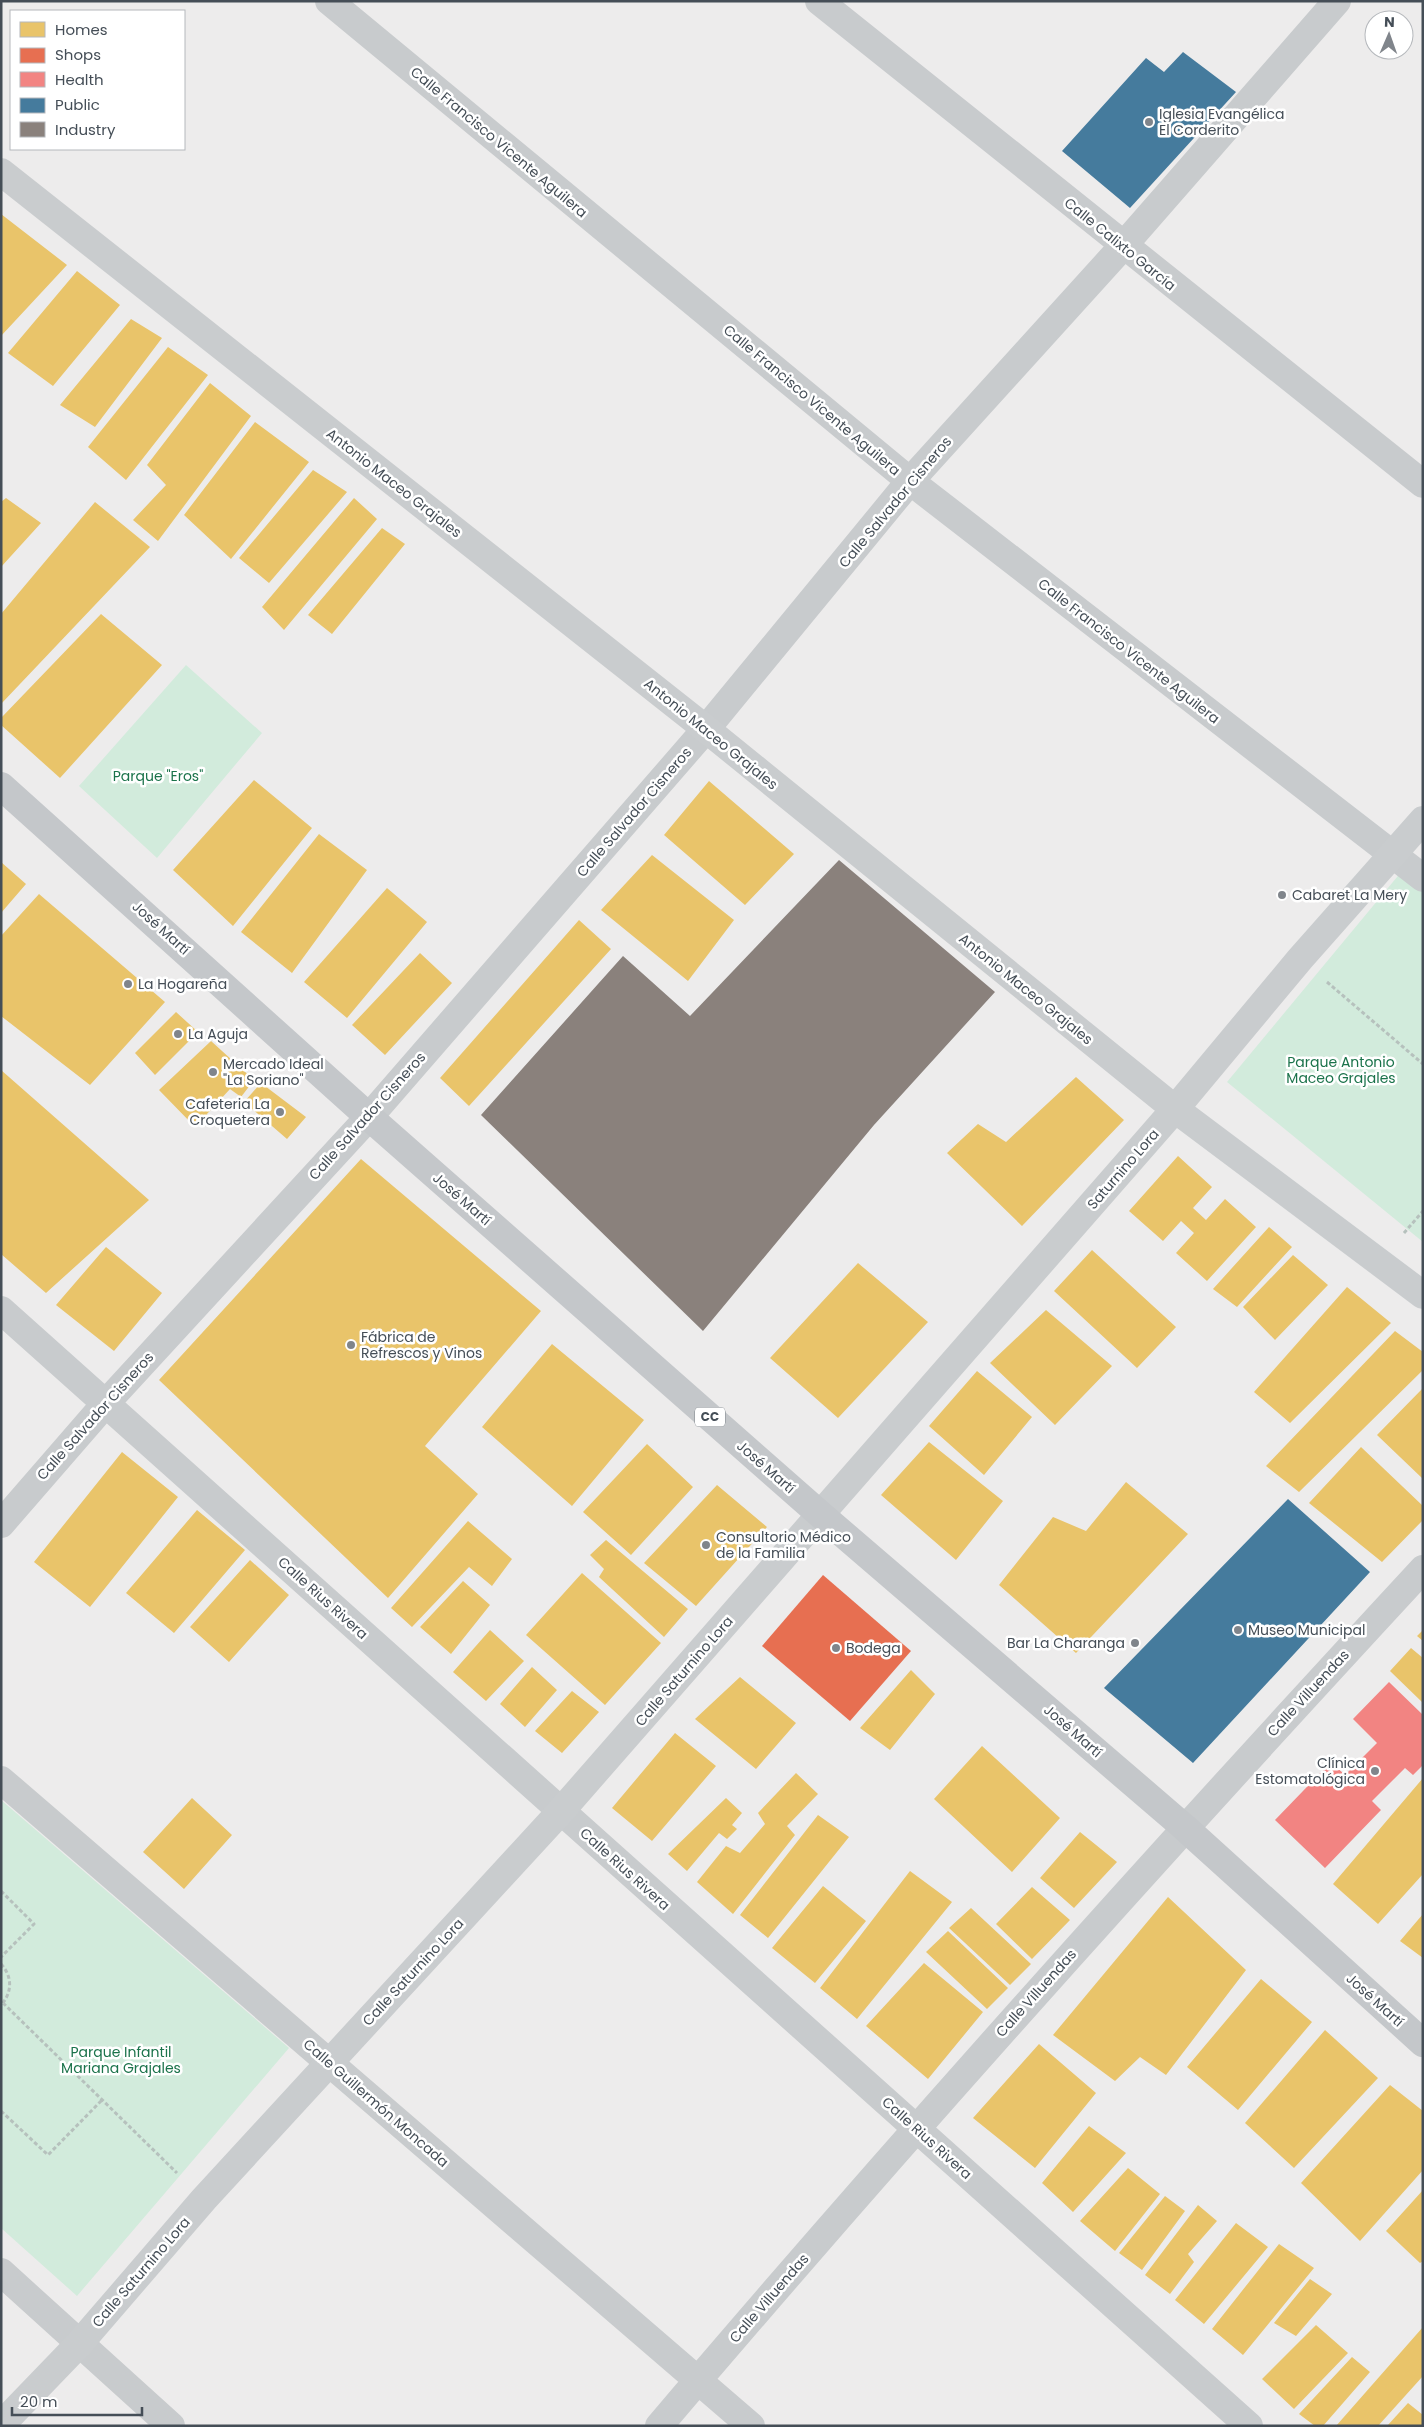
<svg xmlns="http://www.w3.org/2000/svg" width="1424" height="2427" font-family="Poppins,sans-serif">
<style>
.green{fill:#d2ebdc}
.homes{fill:#e9c46a}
.shops{fill:#e76f51}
.health{fill:#f28482}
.public{fill:#457b9d}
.industry{fill:#8a817c}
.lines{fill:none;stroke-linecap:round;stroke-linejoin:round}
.path{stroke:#b6c1bd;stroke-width:3;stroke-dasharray:4 2.5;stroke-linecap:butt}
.street{stroke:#c8cbcd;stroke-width:28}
.secondary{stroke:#c9ccce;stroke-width:28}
.primary{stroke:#c4c7ca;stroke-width:28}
.poi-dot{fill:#80858b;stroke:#fff;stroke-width:2}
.labels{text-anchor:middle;stroke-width:5;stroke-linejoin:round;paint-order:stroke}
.shield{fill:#fff;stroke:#7d8389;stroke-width:1}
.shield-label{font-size:12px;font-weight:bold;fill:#454e57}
.poi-label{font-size:14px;fill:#454e57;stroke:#fff;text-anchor:start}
.street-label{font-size:14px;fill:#454e57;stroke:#fff}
.park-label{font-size:14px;fill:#1b734b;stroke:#fff}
</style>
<rect width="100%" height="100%" fill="#edecec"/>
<path class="green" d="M186 665 262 733 157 858 79 786Z
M1402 871 1423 888V1242L1227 1082Z
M1 1800 289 2048 77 2296 1 2228Z"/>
<path class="homes" d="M1 214 67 265 1 336Z
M77 271 120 305 53 386 8 353Z
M131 319 162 338 95 427 60 405Z
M168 347 208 375 126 480 88 447Z
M210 383 251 416 158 541 133 520 166 485 147 465Z
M255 422 309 462 231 559 184 515Z
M313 470 347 492 269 583 239 558Z
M6 498 41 523 1 567V502Z
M354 498 377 519 284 630 262 607Z
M95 502 150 547 1 704V614Z
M382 528 405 544 332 634 308 615Z
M101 614 162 665 60 778 1 725V718Z
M254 780 312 828 233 926 173 870Z
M709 781 794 854 745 905 664 835Z
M319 834 367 870 292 973 241 932Z
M652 855 734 920 688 981 601 910Z
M1 862 26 884 1 913Z
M387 888 427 922 347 1018 304 982Z
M39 894 165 1002 90 1085 1 1016V936Z
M579 920 611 949 469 1106 440 1078Z
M420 953 452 983 385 1055 352 1025Z
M176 1012 198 1032 155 1075 135 1053Z
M211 1041 254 1080 241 1097 230 1089 195 1127 159 1090Z
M1 1070 149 1200 46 1293 1 1254Z
M1076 1077 1124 1120 1022 1226 947 1153 978 1124 1006 1142Z
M261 1083 306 1117 287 1139 244 1102Z
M1178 1156 1212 1187 1193 1208 1206 1220 1225 1199 1256 1227 1207 1281 1176 1253 1194 1233 1181 1221 1163 1241 1129 1211Z
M361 1159 541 1311 425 1446 478 1494 388 1598 159 1380Z
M1269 1227 1292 1247 1237 1307 1213 1289Z
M106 1247 162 1293 114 1351 56 1305Z
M1092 1250 1176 1327 1137 1368 1054 1291Z
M1293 1255 1328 1285 1275 1340 1243 1307Z
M858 1263 928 1322 838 1418 770 1358Z
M1347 1287 1391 1323 1290 1423 1254 1392Z
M1046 1310 1112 1366 1055 1425 990 1363Z
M1395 1331 1423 1352V1370L1299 1492 1266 1466Z
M552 1344 644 1420 572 1506 482 1427Z
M977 1371 1032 1417 984 1475 929 1426Z
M1423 1388V1479L1377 1435Z
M929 1442 1003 1501 956 1560 881 1495Z
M647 1444 693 1487 631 1555 583 1512Z
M1361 1447 1423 1506V1520L1382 1562 1309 1503Z
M122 1452 178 1497 90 1607 34 1562Z
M1126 1482 1188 1534 1076 1653 999 1585 1053 1517 1086 1531Z
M717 1485 767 1527 696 1606 644 1563Z
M197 1510 245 1550 174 1633 126 1593Z
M468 1521 512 1559 492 1586 469 1567 412 1627 391 1608Z
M606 1540 688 1609 664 1637 599 1577 604 1569 590 1555Z
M250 1560 289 1595 229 1662 190 1627Z
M582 1573 661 1643 605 1705 526 1635Z
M463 1581 490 1605 451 1654 420 1627Z
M490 1630 524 1661 486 1701 453 1672Z
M1423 1630V1641L1417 1636Z
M1411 1648 1423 1658V1703L1390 1671Z
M532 1667 557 1690 525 1727 500 1704Z
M911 1670 935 1694 890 1750 860 1728Z
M740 1677 796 1723 756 1769 695 1719Z
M572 1691 599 1712 562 1753 535 1731Z
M675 1733 716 1766 652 1841 612 1808Z
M982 1746 1060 1818 1012 1872 934 1799Z
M796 1773 818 1794 787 1826 795 1835 733 1914 697 1882 726 1846 740 1853 765 1824 758 1813Z
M1423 1778V1874L1378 1924 1333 1884Z
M192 1798 232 1835 184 1889 143 1852Z
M726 1798 742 1813 732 1825 737 1829 727 1839 719 1833 687 1871 668 1854Z
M818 1815 849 1837 768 1938 740 1915Z
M1080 1832 1117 1862 1074 1908 1040 1878Z
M910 1871 952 1902 857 2019 820 1988Z
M823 1886 866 1921 815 1983 772 1948Z
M1032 1887 1070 1920 1032 1959 996 1924Z
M1168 1897 1246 1970 1166 2075 1140 2057 1115 2081 1053 2035Z
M971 1908 1031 1964 1010 1985 949 1928Z
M1423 1914V1958L1400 1941Z
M948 1931 1008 1988 987 2009 926 1952Z
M924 1963 983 2012 928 2079 866 2026Z
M1261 1979 1312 2022 1238 2110 1187 2067Z
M1325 2030 1378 2078 1294 2168 1245 2123Z
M1039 2044 1096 2093 1035 2168 973 2118Z
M1390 2085 1423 2111V2170L1360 2241 1301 2183Z
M1089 2126 1126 2153 1073 2212 1042 2183Z
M1128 2168 1160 2194 1115 2251 1080 2221Z
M1423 2190V2261L1420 2263 1386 2231Z
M1165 2196 1185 2211 1142 2270 1119 2253Z
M1198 2205 1217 2221 1188 2254 1194 2262 1170 2294 1145 2275Z
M1236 2223 1268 2247 1204 2324 1175 2300Z
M1279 2244 1314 2268 1243 2355 1212 2329Z
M1310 2279 1332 2294 1296 2336 1274 2323Z
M1316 2325 1348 2353 1294 2409 1262 2379Z
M1423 2327V2376L1378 2426H1336Z
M1352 2357 1370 2372 1323 2426H1315L1299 2414Z
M1408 2403 1423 2415V2426H1387Z"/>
<path class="shops" d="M823 1575 911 1651 850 1721 762 1646Z"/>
<path class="health" d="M1389 1682 1423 1715V1765L1413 1775 1405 1768 1372 1801 1381 1810 1325 1868 1275 1820 1331 1762 1345 1775 1377 1743 1353 1719Z"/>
<path class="public" d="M1183 52 1236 92 1130 208 1062 151 1146 58 1164 72Z
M1288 1499 1370 1572 1193 1763 1104 1688Z"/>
<path class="industry" d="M839 860 995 992 874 1125 703 1331 481 1115 623 956 690 1016Z"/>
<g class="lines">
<path class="path" d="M1327 982 1423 1064
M1404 1233 1423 1211
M1 1891 34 1924 1 1957
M1 1964C13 1977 12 1993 1 2005
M3 2003 177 2173
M1 2111 48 2155 102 2100"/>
<path class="street" d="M329 1 910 481 1423 878
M819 1 1423 484
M1 1310 1249 2426
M1 1524 106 1403 369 1117 706 729 910 481 1123 246 1337 1
M1 1780 751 2426
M1 2272 171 2426
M659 2426C907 2134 1163 1850 1423 1569"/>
<path class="secondary" d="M1 172 706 729 1175 1109 1423 1295
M1 2425 79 2344 204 2199 561 1811 1175 1109 1300 959 1423 820"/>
<path class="primary" d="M1 786 369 1117 821 1515 1184 1827 1423 2043"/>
</g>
<g class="poi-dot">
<circle cx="1149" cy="122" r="5"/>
<circle cx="1282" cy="895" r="5"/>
<circle cx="128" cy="984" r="5"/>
<circle cx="178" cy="1034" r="5"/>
<circle cx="213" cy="1072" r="5"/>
<circle cx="280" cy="1112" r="5"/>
<circle cx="351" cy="1345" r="5"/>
<circle cx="706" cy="1545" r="5"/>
<circle cx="1238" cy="1630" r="5"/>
<circle cx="1135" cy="1643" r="5"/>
<circle cx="836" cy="1648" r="5"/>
<circle cx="1375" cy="1771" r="5"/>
</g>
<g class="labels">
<rect class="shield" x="695" y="1407.5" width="30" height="19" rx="4"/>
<g class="shield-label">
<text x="710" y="1421">CC</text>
</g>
<g class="poi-label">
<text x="1159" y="119">Iglesia Evangélica<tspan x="1159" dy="16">El Corderito</tspan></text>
<text x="1292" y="900">Cabaret La Mery</text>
<text x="138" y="989">La Hogareña</text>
<text x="188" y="1039">La Aguja</text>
<text x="223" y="1069">Mercado Ideal<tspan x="223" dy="16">"La Soriano"</tspan></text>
<text x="270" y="1109" text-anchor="end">Cafeteria La<tspan x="270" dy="16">Croquetera</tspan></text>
<text x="361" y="1342">Fábrica de<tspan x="361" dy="16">Refrescos y Vinos</tspan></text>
<text x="716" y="1542">Consultorio Médico<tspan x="716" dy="16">de la Familia</tspan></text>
<text x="1248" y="1635">Museo Municipal</text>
<text x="1125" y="1648" text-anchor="end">Bar La Charanga</text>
<text x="846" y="1653">Bodega</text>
<text x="1365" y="1768" text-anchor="end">Clínica<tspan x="1365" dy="16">Estomatológica</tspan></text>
</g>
<g class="street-label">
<text transform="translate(499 142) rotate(40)" y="5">Calle Francisco Vicente Aguilera</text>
<text transform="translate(1120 244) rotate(39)" y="5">Calle Calixto García</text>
<text transform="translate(812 400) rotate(40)" y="5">Calle Francisco Vicente Aguilera</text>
<text transform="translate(394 483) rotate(38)" y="5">Antonio Maceo Grajales</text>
<text transform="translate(895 502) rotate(-50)" y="5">Calle Salvador Cisneros</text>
<text transform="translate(1129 651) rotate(38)" y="5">Calle Francisco Vicente Aguilera</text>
<text transform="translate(711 734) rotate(39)" y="5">Antonio Maceo Grajales</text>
<text transform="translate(634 812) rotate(-49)" y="5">Calle Salvador Cisneros</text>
<text transform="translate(161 928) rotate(42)" y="5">José Martí</text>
<text transform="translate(1026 989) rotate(39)" y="5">Antonio Maceo Grajales</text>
<text transform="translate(367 1116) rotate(-48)" y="5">Calle Salvador Cisneros</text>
<text transform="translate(1123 1169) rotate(-49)" y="5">Saturnino Lora</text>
<text transform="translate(462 1199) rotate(41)" y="5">José Martí</text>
<text transform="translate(95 1416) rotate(-48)" y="5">Calle Salvador Cisneros</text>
<text transform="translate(766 1467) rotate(41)" y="5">José Martí</text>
<text transform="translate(323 1598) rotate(42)" y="5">Calle Rius Rivera</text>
<text transform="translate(684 1671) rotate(-49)" y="5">Calle Saturnino Lora</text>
<text transform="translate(1308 1693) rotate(-47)" y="5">Calle Villuendas</text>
<text transform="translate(1073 1731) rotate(41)" y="5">José Martí</text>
<text transform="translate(625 1869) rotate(42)" y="5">Calle Rius Rivera</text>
<text transform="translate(413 1972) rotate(-47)" y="5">Calle Saturnino Lora</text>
<text transform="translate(1036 1993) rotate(-48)" y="5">Calle Villuendas</text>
<text transform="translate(1375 2000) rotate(42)" y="5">José Martí</text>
<text transform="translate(376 2103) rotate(41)" y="5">Calle Guillermón Moncada</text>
<text transform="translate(927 2138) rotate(42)" y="5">Calle Rius Rivera</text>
<text transform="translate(141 2272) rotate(-49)" y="5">Calle Saturnino Lora</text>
<text transform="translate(769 2298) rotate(-49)" y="5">Calle Villuendas</text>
</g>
<g class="park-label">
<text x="158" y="781">Parque "Eros"</text>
<text x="1341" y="1067">Parque Antonio<tspan x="1341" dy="16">Maceo Grajales</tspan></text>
<text x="121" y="2057">Parque Infantil<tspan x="121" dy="16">Mariana Grajales</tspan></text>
</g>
</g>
<rect width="1424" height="2427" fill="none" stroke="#454e57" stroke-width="5"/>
<rect x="10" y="10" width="175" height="140" fill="#ffffff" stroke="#b5b8bc"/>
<rect x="20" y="22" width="25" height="15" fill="#e9c46a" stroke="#b5b8bc"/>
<text x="55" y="35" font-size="15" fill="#454e57">Homes</text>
<rect x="20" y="48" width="25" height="15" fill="#e76f51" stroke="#b5b8bc"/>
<text x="55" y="60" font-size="15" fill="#454e57">Shops</text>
<rect x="20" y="72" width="25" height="15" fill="#f28482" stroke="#b5b8bc"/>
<text x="55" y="85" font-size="15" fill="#454e57">Health</text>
<rect x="20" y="98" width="25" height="15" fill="#457b9d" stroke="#b5b8bc"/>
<text x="55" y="110" font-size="15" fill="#454e57">Public</text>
<rect x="20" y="122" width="25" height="15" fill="#8a817c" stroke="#b5b8bc"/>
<text x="55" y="135" font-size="15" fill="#454e57">Industry</text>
<g transform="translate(1389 35) rotate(2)"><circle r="24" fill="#ffffff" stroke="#b5b8bc"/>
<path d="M0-4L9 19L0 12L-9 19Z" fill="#80858b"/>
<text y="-8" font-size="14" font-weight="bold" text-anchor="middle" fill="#454e57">N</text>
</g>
<path d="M12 2407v8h130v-8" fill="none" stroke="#454e57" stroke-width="2.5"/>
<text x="20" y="2407" font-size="15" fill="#454e57" stroke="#ffffff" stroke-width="4" paint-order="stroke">20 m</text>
</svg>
